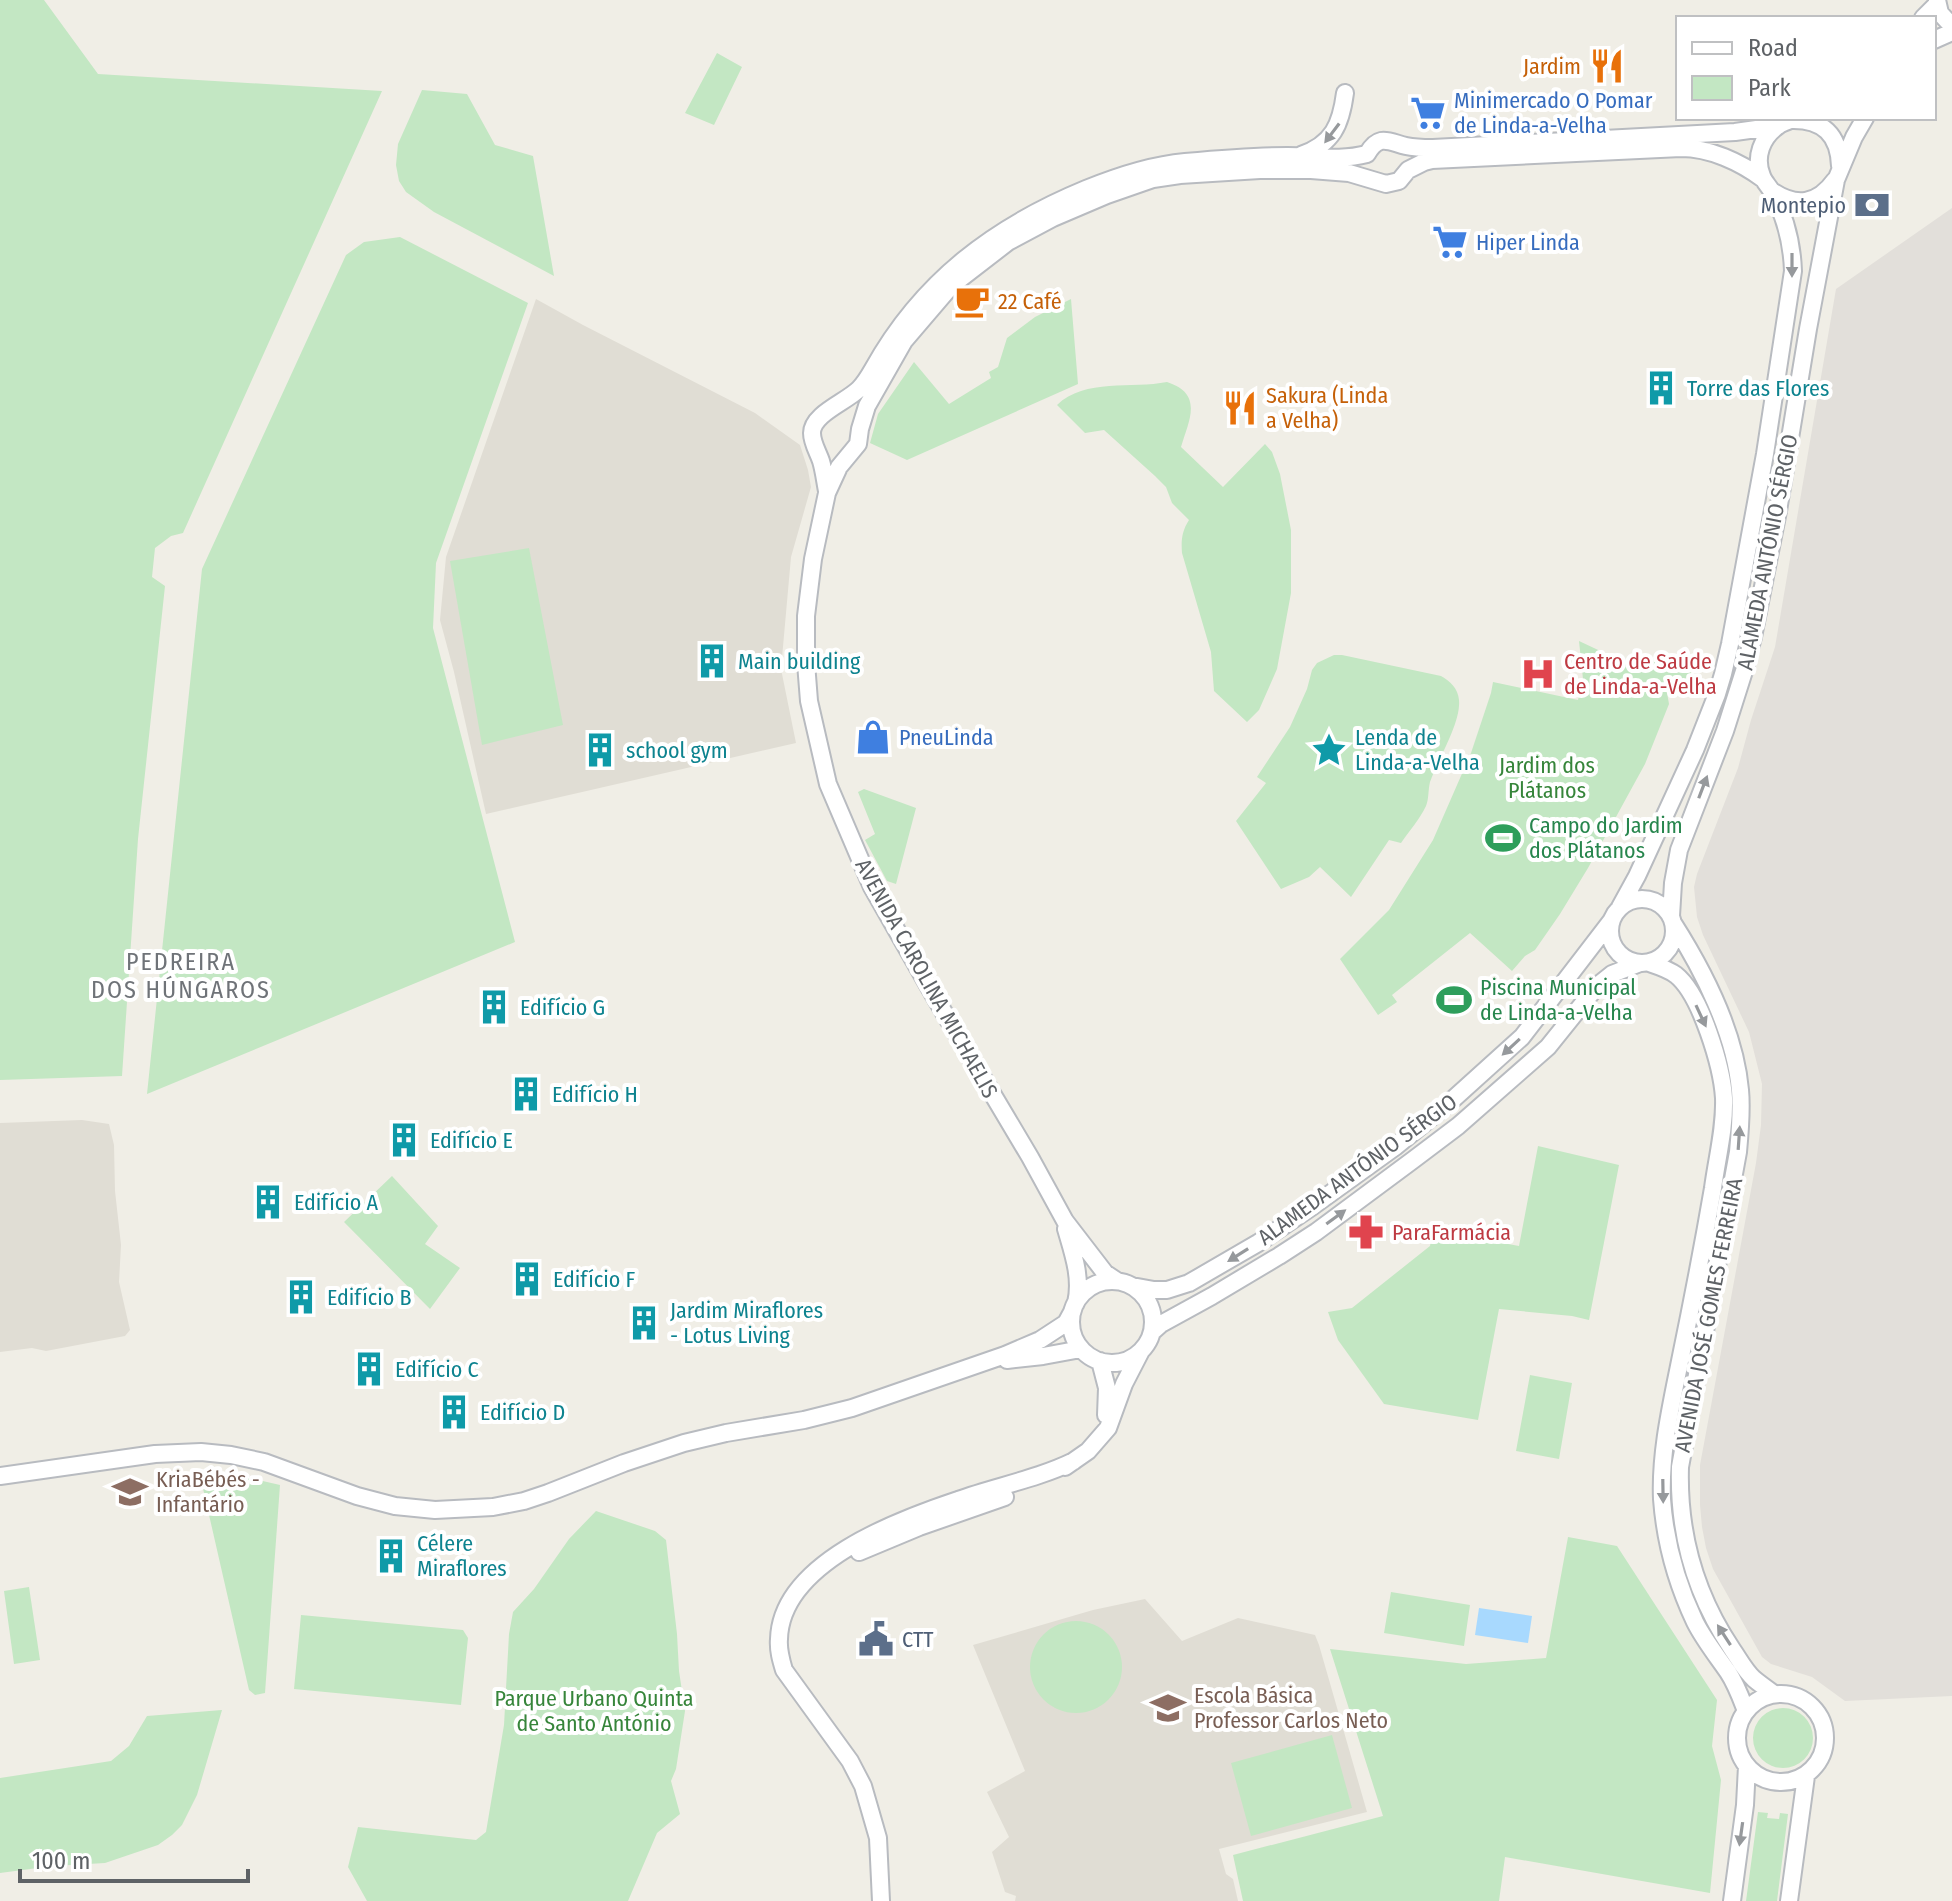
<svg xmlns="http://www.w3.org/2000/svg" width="1952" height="1901" font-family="'Fira Sans Condensed',sans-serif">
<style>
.industrial{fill:#e2dfda}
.education{fill:#e0ddd4}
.green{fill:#c3e7c3}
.water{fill:#a8d9fe}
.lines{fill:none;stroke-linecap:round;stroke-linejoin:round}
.minor-casing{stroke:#b8bbc0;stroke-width:20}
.minor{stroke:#fff;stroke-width:16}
.oneway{fill:#96999c}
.labels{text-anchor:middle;stroke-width:8;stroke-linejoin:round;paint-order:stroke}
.food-label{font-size:22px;fill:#c56008;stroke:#fff;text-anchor:start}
.shop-label{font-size:22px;fill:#366cbe;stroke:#fff;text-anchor:start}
.service-label{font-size:22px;fill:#4e5e75;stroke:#fff;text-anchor:end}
.culture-label{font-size:22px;fill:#0d838f;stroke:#fff;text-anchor:start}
.street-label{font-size:22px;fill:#5e6266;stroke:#fff}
.health-label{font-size:22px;fill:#be3a42;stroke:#fff;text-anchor:start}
.park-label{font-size:22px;fill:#36853a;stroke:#fff}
.leisure-label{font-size:22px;fill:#27864d;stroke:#fff;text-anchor:start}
.education-label{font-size:22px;fill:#785e54;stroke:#fff;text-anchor:start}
.neighbourhood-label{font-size:24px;letter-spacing:2px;fill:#6f7378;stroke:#fff}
</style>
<rect width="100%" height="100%" fill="#f0eee6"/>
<path class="industrial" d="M1952 208V1696L1845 1701 1812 1677 1771 1664 1762 1657 1713 1569 1706 1548 1702 1527 1700 1505V1465L1756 1163 1761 1125 1762 1084 1749 1032 1703 935 1697 917 1694 887 1697 874 1738 768 1751 720 1775 647 1836 289Z"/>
<path class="education" d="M536 299 583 325 755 413 800 445 808 470 811 487 791 557 781 669 796 743 486 814 454 672 440 620 446 557Z
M82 1120 109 1124 114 1145 115 1191 121 1245 119 1282 130 1330 125 1336 46 1351 32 1348 0 1352V1123Z
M1145 1599 1182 1641 1238 1618 1315 1635 1319 1645 1367 1812 1219 1849 1226 1874 1233 1879 1238 1901H1015L1016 1896 1005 1892 992 1852 1009 1837 987 1792 1025 1771 973 1645 1093 1610Z"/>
<path class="green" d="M0 0H44L98 74 382 91 183 533 171 536 155 548 152 577 165 586 138 839 122 1076 0 1080Z
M717 53 742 67 714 125 685 113Z
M422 90 467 94 495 145 533 156 554 276 434 212 406 192 399 181 396 165 398 144Z
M400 237 528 303 436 563 433 628 515 942 147 1094 202 569 346 255 364 242Z
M1071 299 1078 384 907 460 870 443 878 414 914 362 949 404 991 378 989 372 998 367 1007 338 1035 317Z
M1167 382C1204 394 1189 420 1181 447L1223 487 1265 444 1272 452 1280 474 1291 530V593L1277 669 1259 710 1247 722 1214 691 1211 652 1182 553C1181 540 1182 531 1189 520L1172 503 1166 487 1155 476 1104 430 1085 433 1057 405C1085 378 1132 389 1167 382Z
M529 548 563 725 482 745 450 561Z
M1579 641 1645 672 1654 655 1665 651 1669 664 1681 670 1690 668 1693 683 1666 687 1669 704 1645 764 1588 868 1560 914 1535 950 1525 956 1512 971 1470 933 1392 995 1397 1002 1378 1015 1340 959 1389 910 1433 840 1471 753 1491 693 1493 682 1578 700 1583 679Z
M1334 655H1342L1441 676C1450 681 1458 688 1459 700 1461 723 1438 759 1430 782 1428 790 1429 799 1426 806 1420 819 1409 831 1401 843L1389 840 1351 897 1320 867 1309 877 1281 889 1236 821 1266 783 1257 777 1290 727 1307 689 1312 670 1317 663Z
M864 789 916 808 896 884 887 881 865 840 875 834 858 792Z
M1538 1146 1619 1165 1589 1320 1572 1316 1499 1309 1478 1420 1384 1404 1338 1340 1328 1312 1352 1308 1430 1246 1433 1230 1519 1246Z
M392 1176 438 1226 425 1244 460 1268 430 1309 344 1222Z
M1530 1375 1572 1383 1559 1459 1516 1451Z
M199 1471H219L280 1485 265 1693 255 1695 249 1690Z
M596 1511 655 1531 666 1540 677 1634 679 1671 685 1711 676 1769 671 1781 680 1814 657 1833 628 1901H367L348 1867 358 1827 476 1840 486 1832 504 1725 509 1634 513 1612 534 1589 569 1539Z
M1568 1537 1617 1546 1717 1700 1712 1746 1721 1780 1710 1893 1505 1857 1499 1901H1243L1233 1855 1383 1816 1330 1649 1466 1664 1546 1658Z
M29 1587 40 1660 14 1664 4 1591Z
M1391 1592 1470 1605 1464 1646 1384 1633Z
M301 1615 463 1630 468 1638 461 1705 294 1689Z
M1030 1667a46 46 0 1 1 92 0a46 46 0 1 1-92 0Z
M1753 1738a30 30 0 1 1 60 0a30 30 0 1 1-60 0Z
M222 1710 197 1795 182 1825 172 1835 158 1845 105 1863 53 1866 0 1873V1778L111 1761 129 1746 147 1716Z
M1332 1735 1352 1808 1251 1836 1231 1763Z
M1758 1812 1768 1813 1767 1818 1779 1819 1780 1813 1788 1814 1777 1901H1746Z"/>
<path class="water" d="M1479 1608 1532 1616 1528 1643 1475 1635Z"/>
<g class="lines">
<g class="minor-casing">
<path id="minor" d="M1937 0 1940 13 1952 26
M1923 18 1937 4
M1934 40 1952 32
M1791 120C1823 119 1839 135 1840 166
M1301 155C1333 144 1341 124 1345 93
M1772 191C1796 207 1817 205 1835 180
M827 491C825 481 824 471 821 461 818 452 812 443 812 433 812 414 846 402 859 389 865 383 869 376 873 369 922 281 994 227 1086 189 1118 176 1151 165 1185 162 1219 159 1254 156 1288 156 1315 156 1340 161 1367 154 1379 133 1389 142 1406 146 1415 148 1424 148 1433 148L1735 132 1778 126
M1610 931a32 32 0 1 1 64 0a32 32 0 1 1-64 0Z
M1620 907 1637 876 1695 750 1717 694 1723 674 1730 644 1765 454 1793 271C1792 243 1785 216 1772 192 1769 186 1764 182 1762 176 1754 157 1762 137 1778 126 1783 122 1790 121 1795 118
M1671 916 1673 883 1679 850 1725 731 1745 668 1753 637 1778 511 1808 329 1836 180 1854 137 1865 118
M1673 923C1703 970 1735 1033 1740 1090 1742 1110 1740 1131 1738 1152L1680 1467C1678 1533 1695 1594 1732 1649 1739 1659 1745 1671 1754 1679 1760 1684 1767 1689 1774 1694
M1649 963C1658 966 1668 969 1676 975 1701 995 1722 1067 1724 1098 1725 1128 1717 1158 1713 1188 1703 1246 1692 1303 1680 1361 1671 1406 1660 1453 1662 1499 1665 1540 1677 1584 1695 1622 1704 1640 1717 1656 1728 1672 1736 1684 1741 1698 1746 1711
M1066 1229C1073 1253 1082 1278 1076 1303
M1117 1281 1105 1273 1065 1221 1030 1157 933 994 872 887 828 784 809 701 806 663V616L813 559 827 493 839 467 858 444 860 429 867 406 904 341 951 286 1008 242 1053 218 1107 195 1153 179 1180 175 1260 170H1311L1349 173 1386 184 1399 181 1408 170 1424 162 1432 160 1681 148C1710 148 1740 162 1763 179
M1071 1322a41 41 0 1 1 82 0a41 41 0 1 1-82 0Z
M1132 1286 1154 1290H1167L1189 1283 1258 1243 1313 1206 1395 1147 1450 1102 1522 1037 1611 921
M1152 1332 1161 1324 1212 1296 1279 1256 1316 1232 1413 1160 1458 1126 1548 1047 1597 986 1612 974 1640 963
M1007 1360 1043 1356 1081 1349
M1100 1361 1107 1388 1106 1415
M1065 1467 1088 1451 1108 1428 1124 1384 1141 1351
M0 1476 155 1454 201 1452 231 1455 264 1462 357 1496 395 1506 435 1510 493 1507 524 1501 548 1493 624 1463 684 1443 726 1433 804 1420 852 1408 1005 1355 1040 1340 1066 1323 1072 1312
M859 1552 919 1527 1005 1497
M1737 1738a44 44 0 1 1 88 0a44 44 0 1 1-88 0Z
M881 1901 878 1838 863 1786 850 1761 784 1670C781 1660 778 1650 779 1639 781 1563 898 1520 958 1500 997 1486 1037 1479 1074 1461
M1732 1901 1745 1805 1747 1766
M1789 1901 1806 1776"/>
</g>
<use href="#minor" class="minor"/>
</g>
<defs><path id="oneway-solid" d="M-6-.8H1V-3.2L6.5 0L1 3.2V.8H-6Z" transform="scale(2)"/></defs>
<g class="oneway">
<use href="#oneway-solid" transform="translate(1332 133) rotate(127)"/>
<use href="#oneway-solid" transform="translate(1792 265) rotate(90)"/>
<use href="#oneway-solid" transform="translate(1703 787) rotate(-69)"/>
<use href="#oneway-solid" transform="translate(1701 1016) rotate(65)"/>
<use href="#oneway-solid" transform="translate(1511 1047) rotate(137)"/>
<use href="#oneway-solid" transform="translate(1739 1138) rotate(-86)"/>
<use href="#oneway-solid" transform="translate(1336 1217) rotate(-36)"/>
<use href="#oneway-solid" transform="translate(1238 1255) rotate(148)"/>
<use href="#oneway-solid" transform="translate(1663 1491) rotate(89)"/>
<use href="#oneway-solid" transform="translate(1724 1635) rotate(-123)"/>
<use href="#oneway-solid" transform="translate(1741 1834) rotate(98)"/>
</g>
<defs>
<g id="restaurant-bare" transform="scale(2.76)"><path d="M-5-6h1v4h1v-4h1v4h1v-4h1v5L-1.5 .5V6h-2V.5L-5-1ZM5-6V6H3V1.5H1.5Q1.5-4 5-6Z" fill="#e8710a" stroke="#fff" stroke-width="2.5" paint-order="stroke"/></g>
<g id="supermarket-bare" transform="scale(2.76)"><path d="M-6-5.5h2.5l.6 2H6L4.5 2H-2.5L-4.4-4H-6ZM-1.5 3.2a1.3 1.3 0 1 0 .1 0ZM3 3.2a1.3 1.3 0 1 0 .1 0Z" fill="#3f7fe0" stroke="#fff" stroke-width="2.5" paint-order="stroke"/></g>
<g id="bank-bare" transform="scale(2.76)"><path d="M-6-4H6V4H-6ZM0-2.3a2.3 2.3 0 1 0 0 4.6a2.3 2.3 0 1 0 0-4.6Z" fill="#5c6f8a" stroke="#fff" stroke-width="2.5" paint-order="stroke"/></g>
<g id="cafe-bare" transform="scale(2.76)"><path d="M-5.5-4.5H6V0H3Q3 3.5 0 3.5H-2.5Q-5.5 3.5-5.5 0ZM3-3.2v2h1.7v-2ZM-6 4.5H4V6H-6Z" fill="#e8710a" stroke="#fff" stroke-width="2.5" paint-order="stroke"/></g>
<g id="building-bare" transform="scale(2.76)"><path d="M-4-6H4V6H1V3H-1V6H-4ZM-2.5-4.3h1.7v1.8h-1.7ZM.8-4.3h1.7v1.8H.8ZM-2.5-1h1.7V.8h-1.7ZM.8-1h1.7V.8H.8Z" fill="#0f9aa8" stroke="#fff" stroke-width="2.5" paint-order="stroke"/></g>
<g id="hospital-bare" transform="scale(2.76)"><path d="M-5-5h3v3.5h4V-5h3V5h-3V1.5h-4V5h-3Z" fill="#e0444e" stroke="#fff" stroke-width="2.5" paint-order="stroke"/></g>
<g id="shop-bare" transform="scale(2.76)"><path d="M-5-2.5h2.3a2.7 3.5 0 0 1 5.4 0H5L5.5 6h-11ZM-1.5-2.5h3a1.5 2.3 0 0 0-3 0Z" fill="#3f7fe0" stroke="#fff" stroke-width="2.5" paint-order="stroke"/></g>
<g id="sight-bare" transform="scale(2.76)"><path d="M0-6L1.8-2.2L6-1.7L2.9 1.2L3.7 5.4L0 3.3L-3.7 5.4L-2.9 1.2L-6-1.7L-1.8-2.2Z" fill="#0f9aa8" stroke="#fff" stroke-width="2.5" paint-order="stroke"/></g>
<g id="stadium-bare" transform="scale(2.76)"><path d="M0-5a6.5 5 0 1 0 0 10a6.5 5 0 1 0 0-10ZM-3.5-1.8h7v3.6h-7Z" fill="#2e9e5b" stroke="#fff" stroke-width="2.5" paint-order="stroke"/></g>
<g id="pharmacy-bare" transform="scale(2.76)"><path d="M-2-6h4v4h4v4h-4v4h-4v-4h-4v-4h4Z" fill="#e0444e" stroke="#fff" stroke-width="2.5" paint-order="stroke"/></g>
<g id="school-bare" transform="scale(2.76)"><path d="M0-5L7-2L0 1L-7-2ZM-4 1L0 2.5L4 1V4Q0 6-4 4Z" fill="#8d6e63" stroke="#fff" stroke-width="2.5" paint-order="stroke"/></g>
<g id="civic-bare" transform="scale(2.76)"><path d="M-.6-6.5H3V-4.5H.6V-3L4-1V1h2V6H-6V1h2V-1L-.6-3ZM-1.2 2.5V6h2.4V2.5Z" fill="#5c6f8a" stroke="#fff" stroke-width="2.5" paint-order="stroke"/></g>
</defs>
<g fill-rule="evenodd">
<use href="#restaurant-bare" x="1607" y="66"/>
<use href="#supermarket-bare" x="1428" y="113"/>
<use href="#bank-bare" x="1872" y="205"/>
<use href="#supermarket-bare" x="1450" y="242"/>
<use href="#cafe-bare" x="972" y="301"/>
<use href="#building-bare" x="1661" y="388"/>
<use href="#restaurant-bare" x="1240" y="408"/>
<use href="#building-bare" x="712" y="661"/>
<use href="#hospital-bare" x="1538" y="674"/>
<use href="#shop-bare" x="873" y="737"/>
<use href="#building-bare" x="600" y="750"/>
<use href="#sight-bare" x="1329" y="750"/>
<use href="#stadium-bare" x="1503" y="838"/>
<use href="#stadium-bare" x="1454" y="1000"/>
<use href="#building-bare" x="494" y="1007"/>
<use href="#building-bare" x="526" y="1094"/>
<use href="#building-bare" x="404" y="1140"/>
<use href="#building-bare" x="268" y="1202"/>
<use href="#pharmacy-bare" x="1366" y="1232"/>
<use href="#building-bare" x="527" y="1279"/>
<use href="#building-bare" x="301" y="1297"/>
<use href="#building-bare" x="644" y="1323"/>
<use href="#building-bare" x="369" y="1369"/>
<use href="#building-bare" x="454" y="1412"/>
<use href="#school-bare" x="130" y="1492"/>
<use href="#building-bare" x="391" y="1556"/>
<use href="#civic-bare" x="876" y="1639"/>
<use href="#school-bare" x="1168" y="1708"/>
</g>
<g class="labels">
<g class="food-label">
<text x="1581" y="74" text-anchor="end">Jardim</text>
<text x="998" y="309">22 Café</text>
<text x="1266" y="403">Sakura (Linda<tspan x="1266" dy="25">a Velha)</tspan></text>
</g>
<g class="shop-label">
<text x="1454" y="108">Minimercado O Pomar<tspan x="1454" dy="25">de Linda-a-Velha</tspan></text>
<text x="1476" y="250">Hiper Linda</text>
<text x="899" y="745">PneuLinda</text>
</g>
<g class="service-label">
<text x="1846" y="213">Montepio</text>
<text x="902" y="1647" text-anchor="start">CTT</text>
</g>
<g class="culture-label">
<text x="1687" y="396">Torre das Flores</text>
<text x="738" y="669">Main building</text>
<text x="1355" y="745">Lenda de<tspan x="1355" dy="25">Linda-a-Velha</tspan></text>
<text x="626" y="758">school gym</text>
<text x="520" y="1015">Edifício G</text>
<text x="552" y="1102">Edifício H</text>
<text x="430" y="1148">Edifício E</text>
<text x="294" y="1210">Edifício A</text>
<text x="553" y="1287">Edifício F</text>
<text x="327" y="1305">Edifício B</text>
<text x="670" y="1318">Jardim Miraflores<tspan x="670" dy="25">- Lotus Living</tspan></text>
<text x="395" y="1377">Edifício C</text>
<text x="480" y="1420">Edifício D</text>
<text x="417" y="1551">Célere<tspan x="417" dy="25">Miraflores</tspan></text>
</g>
<g class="street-label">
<text transform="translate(1767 552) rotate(-79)" y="8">ALAMEDA ANTÓNIO SÉRGIO</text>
<text transform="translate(927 978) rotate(61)" y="8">AVENIDA CAROLINA MICHAELIS</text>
<text transform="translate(1357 1169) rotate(-36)" y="8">ALAMEDA ANTÓNIO SÉRGIO</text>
<text transform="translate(1708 1315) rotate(-79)" y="8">AVENIDA JOSÉ GOMES FERREIRA</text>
</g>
<g class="health-label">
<text x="1564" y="669">Centro de Saúde<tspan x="1564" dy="25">de Linda-a-Velha</tspan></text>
<text x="1392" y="1240">ParaFarmácia</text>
</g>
<g class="park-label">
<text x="1547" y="773">Jardim dos<tspan x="1547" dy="25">Plátanos</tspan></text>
<text x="594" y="1706">Parque Urbano Quinta<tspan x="594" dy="25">de Santo António</tspan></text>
</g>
<g class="leisure-label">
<text x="1529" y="833">Campo do Jardim<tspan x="1529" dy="25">dos Plátanos</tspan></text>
<text x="1480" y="995">Piscina Municipal<tspan x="1480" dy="25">de Linda-a-Velha</tspan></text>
</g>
<g class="education-label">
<text x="156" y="1487">KriaBébés -<tspan x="156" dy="25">Infantário</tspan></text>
<text x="1194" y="1703">Escola Básica<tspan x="1194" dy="25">Professor Carlos Neto</tspan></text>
</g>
<g class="neighbourhood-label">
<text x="181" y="970">PEDREIRA<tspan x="181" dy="28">DOS HÚNGAROS</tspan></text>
</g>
</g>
<rect x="1676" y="16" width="260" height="104" fill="#ffffff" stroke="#bfc0c2" stroke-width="2"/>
<rect x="1692" y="42" width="40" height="12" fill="#ffffff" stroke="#bfc0c2" stroke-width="2"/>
<text x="1748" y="56" font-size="24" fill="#5e6266">Road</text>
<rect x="1692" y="76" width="40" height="24" fill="#c3e7c3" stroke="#bfc0c2" stroke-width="2"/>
<text x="1748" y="96" font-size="24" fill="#5e6266">Park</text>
<path d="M20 1869v12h228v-12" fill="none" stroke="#5e6266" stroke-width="4"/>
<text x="32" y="1869" font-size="24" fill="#5e6266" stroke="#ffffff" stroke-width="6" paint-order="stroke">100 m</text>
</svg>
